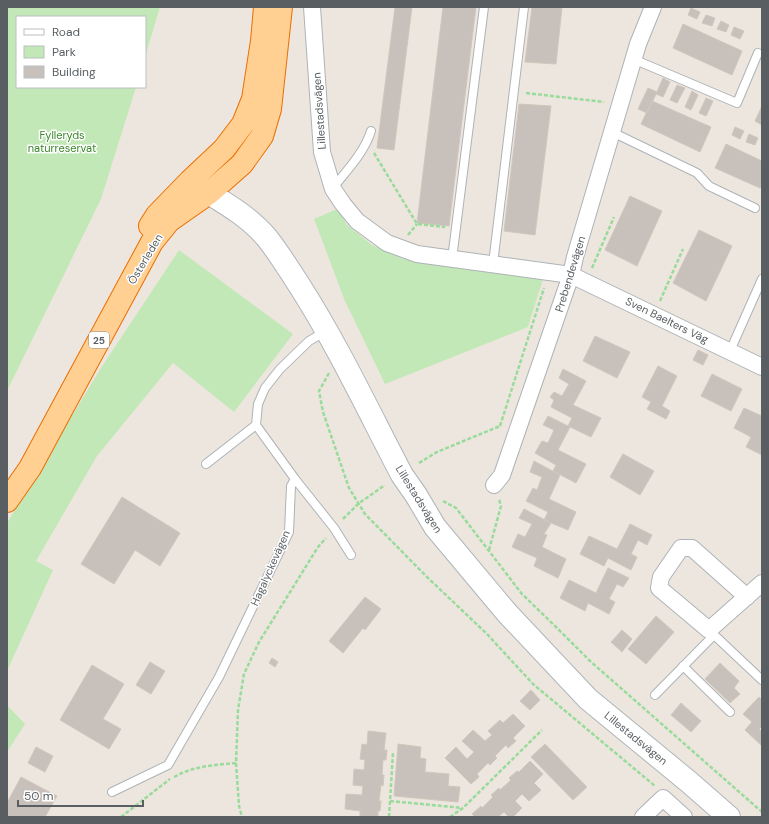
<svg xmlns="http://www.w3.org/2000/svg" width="769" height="824" font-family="'DM Sans',sans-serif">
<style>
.green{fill:#c2e8b7}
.building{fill:#c8c1bb;stroke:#d2c6bc}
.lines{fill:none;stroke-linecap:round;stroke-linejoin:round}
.service-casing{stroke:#adb3b7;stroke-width:10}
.minor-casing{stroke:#adb3b7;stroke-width:18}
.secondary-casing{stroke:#afb5b9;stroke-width:24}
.trunk-casing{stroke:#eb6d00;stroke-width:24}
.path{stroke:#99db9b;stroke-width:2.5;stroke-dasharray:4 2;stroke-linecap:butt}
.service{stroke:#fff;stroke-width:8}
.minor{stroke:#fff;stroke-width:16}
.secondary{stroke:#fff;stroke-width:22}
.trunk{stroke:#ffd092;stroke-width:22}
.labels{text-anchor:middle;stroke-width:3;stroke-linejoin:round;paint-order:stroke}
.shield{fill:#fff;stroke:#8a8e91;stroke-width:1}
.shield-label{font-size:10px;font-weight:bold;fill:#585e62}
.street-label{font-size:11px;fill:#585e62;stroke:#fff}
.park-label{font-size:11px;fill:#3b862b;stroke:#fff}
</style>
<rect width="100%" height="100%" fill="#ede6de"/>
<path class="green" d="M7 7H160L145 57V17H17V87H136L101 199 7 391Z
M337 209 347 225 372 245 403 259 543 279 528 327 385 384 345 301 314 219Z
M179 250 293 334 234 412 173 363 97 456 36 561 53 570 7 671V523L101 368Z
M7 705 25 724 7 752Z"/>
<path class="building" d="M395 7H412L394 150 377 148Z
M443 7H476L449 226 417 223Z
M532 7H562L556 64 525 62Z
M691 8 700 12 697 19 688 15Z
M706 15 715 18 712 26 702 23Z
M721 21 729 25 726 32 717 29Z
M683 24 742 51 732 75 673 48Z
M734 27 744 31 740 39 731 35Z
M663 78 670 82 663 97 656 94Z
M677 85 685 88 677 103 670 100Z
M648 88 657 92 647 113 638 109Z
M692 91 698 95 691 110 685 107Z
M706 98 713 101 706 116 699 113Z
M652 101 711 127 700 152 641 124Z
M519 104 551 106 535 235 504 231Z
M762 106V125L755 121Z
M735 127 744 131 740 139 732 135Z
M749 134 758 138 755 145 746 142Z
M726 144 762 161V185L760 188 715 168Z
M630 196 662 211 637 266 605 250Z
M699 230 732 246 706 301 673 283Z
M595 336 630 352 617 378 583 361Z
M698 350 708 355 703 365 693 360Z
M658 366 677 376 662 406 670 411 666 419 647 409 651 402 642 397Z
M563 369 586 381 573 405 601 418 591 437 568 426 572 418 551 407 554 400 550 397 554 392 562 396 569 384 559 378Z
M712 374 742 389 731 411 701 396Z
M744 408 762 416V455L746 447 751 437 734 428Z
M548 416 570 427 558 450 586 464 576 483 553 471 556 465 535 453 542 441 548 443 554 430 543 425Z
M623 454 654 471 640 495 610 477Z
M534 461 560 475 549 499 576 512 568 530 544 520 548 512 526 501 533 488 537 490 542 477 530 472Z
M122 497 180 533 160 566 135 550 114 584 81 564Z
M524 509 551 523 544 534 547 535 542 547 566 559 558 578 534 566 537 558 512 547 518 534 525 537 532 524 519 518Z
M630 524 652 535 647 545 638 540 631 554 637 557 631 570 608 558 604 566 580 554 589 536 617 549Z
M608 568 629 578 623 587 617 584 609 599 615 602 609 614 588 603 585 611 560 598 569 580 596 593Z
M365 597 381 609 365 630 363 628 343 653 329 641Z
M656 616 674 632 646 664 628 649Z
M622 630 632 639 622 652 611 642Z
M272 658 278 662 275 667 269 663Z
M150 662 165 671 151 694 136 685Z
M720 663 739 681 734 688 740 694 730 703 705 679Z
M92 665 124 684 103 719 121 729 109 749 60 720Z
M531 690 540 700 530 710 520 701Z
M759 697 762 700V726L759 729 762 732V746L745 730 752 722 743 714Z
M681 703 701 721 691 732 671 715Z
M513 714 525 726 513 738 516 741 508 748 506 745 495 756 497 758 490 765 488 763 477 774 479 777 471 784 445 758 456 747 467 759 474 752 462 741 473 730 485 741 492 735 488 731 500 720 503 723Z
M368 731 386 733 384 750H387L386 760H383L382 775H384L383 786 381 785 379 801H381L380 811H378V817H360V811L345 809 346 794 362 795 363 786 353 785 354 769 364 770 365 760 360 759 362 744 367 745Z
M398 744 421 747 420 758 426 759 425 772 449 774 448 786 460 787 458 802 394 796Z
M545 744 587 787 573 800 531 757Z
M36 747 53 756 45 772 28 763Z
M530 761 543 774 534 783 541 790 529 801 522 794 515 801 522 808 513 817H509L504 812 498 817H475L472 814 481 806 482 808 493 797 491 795 499 788 500 790 511 780 509 778 517 771 519 772Z
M21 777 57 796 45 817H7V803Z"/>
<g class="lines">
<g class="service-casing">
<path id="service" d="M633 59 737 103 758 53
M612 132 697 173 709 186 755 208
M333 188C347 170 364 153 371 131
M452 259 484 7
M493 264 524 7
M730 351 762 279
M206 464 256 425
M295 479 334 528 351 555
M711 632 762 680
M683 666 730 712
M655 695 714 635
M112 792 168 765 219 677 289 532 291 486 295 479 256 425 258 404 265 388 280 369 309 341 326 331"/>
</g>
<g class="minor-casing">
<path id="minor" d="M312 7 322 152 333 189 343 204 357 221 387 243 417 254 571 275 762 367
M494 485 502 475 571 275 575 257 638 44 653 7
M747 597 692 548H681L661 577 659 588 709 630 762 583
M643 817 663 798 684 817"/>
</g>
<g class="secondary-casing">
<path id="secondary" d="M194 184C219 200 247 214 267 238 279 253 290 271 301 288 339 348 369 412 402 475L416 495 435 527 507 613 588 699 689 782 729 817"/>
</g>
<g class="trunk-casing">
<path id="trunk" d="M150 226 157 215 190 181 224 149 243 124 253 99 262 41 265 7
M7 501 30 468 152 242 169 221 209 193 242 164 262 136 270 109 281 7"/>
</g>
<path class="path" d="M526 93 604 102
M374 153 417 224 445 227
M408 235 417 224
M592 268 614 217
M660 301 683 249
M329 373 319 391 323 412 349 488 365 514 427 577 487 634 533 684 655 786
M500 426 544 288
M419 463 437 452 500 426
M443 501 456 508 522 594 556 627 590 661 762 812
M343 519 358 504 385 485
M489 550 501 506 499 499
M236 763 239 806 242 817
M174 777C193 766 215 765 236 763L238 710 244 674 259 642 318 547 326 538
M390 801 463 808
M121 817 170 779
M389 817 393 753
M450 817 463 808 542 730"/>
<use href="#service" class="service"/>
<use href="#minor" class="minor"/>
<use href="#secondary" class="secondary"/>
<use href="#trunk" class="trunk"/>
</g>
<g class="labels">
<rect class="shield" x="89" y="332" width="20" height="16" rx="3"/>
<g class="shield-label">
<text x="99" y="344">25</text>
</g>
<g class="street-label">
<text transform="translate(319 111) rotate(-94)" y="4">Lillestadsvägen</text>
<text transform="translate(145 259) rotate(-59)" y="4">Österleden</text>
<text transform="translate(570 274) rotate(-73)" y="4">Prebendevägen</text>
<text transform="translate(667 320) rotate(26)" y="4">Sven Baelters Väg</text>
<text transform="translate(419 499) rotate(58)" y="4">Lillestadsvägen</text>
<text transform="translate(270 568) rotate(-66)" y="4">Hagalyckevägen</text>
<text transform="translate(636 738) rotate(39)" y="4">Lillestadsvägen</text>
</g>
<g class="park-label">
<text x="62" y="139">Fylleryds<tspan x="62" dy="13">naturreservat</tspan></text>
</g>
</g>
<rect width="769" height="824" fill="none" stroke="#585e62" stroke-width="16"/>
<rect x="16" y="16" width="130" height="72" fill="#ffffff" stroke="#bcbfc0"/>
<rect x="24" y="29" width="20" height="6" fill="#ffffff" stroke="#bcbfc0"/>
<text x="52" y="36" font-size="12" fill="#585e62">Road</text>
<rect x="24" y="46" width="20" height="12" fill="#c2e8b7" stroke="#bcbfc0"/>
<text x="52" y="56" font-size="12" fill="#585e62">Park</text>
<rect x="24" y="66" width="20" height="12" fill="#c8c1bb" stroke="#bcbfc0"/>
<text x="52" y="76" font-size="12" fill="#585e62">Building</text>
<path d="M18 800v6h125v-6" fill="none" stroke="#585e62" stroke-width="2"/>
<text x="24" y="800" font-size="12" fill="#585e62" stroke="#ffffff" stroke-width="3" paint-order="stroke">50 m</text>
</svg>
